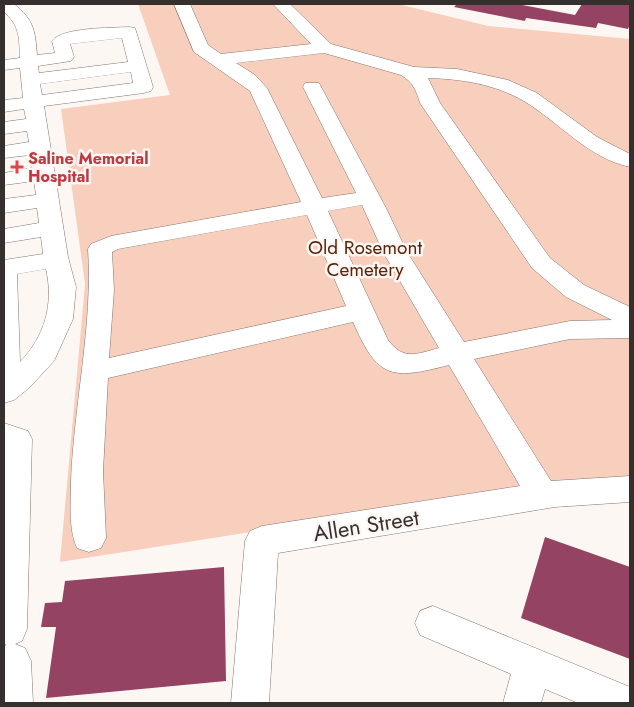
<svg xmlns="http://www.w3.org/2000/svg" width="634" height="707" font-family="Jost,sans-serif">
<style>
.green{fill:#f8cebc}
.building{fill:#954363}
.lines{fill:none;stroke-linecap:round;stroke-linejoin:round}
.minor-casing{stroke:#82746e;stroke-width:1}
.minor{fill:#fff;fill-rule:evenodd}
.health-dot{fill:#e0444e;stroke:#fdf7f4;stroke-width:2}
.labels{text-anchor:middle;stroke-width:5;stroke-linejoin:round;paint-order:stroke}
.far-health-label{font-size:16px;font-weight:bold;fill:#be3a42;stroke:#fdf7f4;text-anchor:start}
.park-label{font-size:19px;fill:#5a240a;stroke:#fdf7f4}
.near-street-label{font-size:22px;fill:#352f2d;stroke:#fdf7f4}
</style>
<rect width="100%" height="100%" fill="#fdf7f4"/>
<path class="green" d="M138 4H398L488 26 630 39V481L519 490 60 562 85 284 61 109 170 95Z"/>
<path class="building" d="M457 4H517L575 15 582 4H630V24L628 29 598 23 596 28 526 18 525 21 454 7Z
M545 537 630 567V659L521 618Z
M224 567 226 681 46 698 56 627H41L45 603 62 602 65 581Z"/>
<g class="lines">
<g class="minor-casing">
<path id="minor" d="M4 4H14C34 20 35 30 37 55L55 53 52 41C62 27 112 28 129 27L135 28 153 87 151 91 144 93 44 106 68 257 76 287 73 319 54 361 29 388 14 400 4 403V260L43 254 41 237 4 243V229L39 223 37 208 4 213V199L36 195 34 181 4 185V173L32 168 30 155 4 158V146L29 142 27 131 4 134V122L26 119 24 109 4 112V100L23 98 20 68 4 70V60L20 58C19 37 20 26 4 12ZM122 38 128 62 39 73 38 66 71 61 74 57 70 44ZM131 72 133 83 42 95 40 84ZM46 269C54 304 45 336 20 362L17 274Z
M174 4H190L208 45 221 54 311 44 273 4H290L331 44 414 67 457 69 508 80 537 93 597 137 630 154V167C588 158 560 123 524 101 494 84 462 79 428 78L440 103 550 258 584 285 630 307V338L570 339 474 359 551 481 630 476V502L555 507 278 553 269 703H231L245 541 250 531 262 526 520 486 449 365C391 380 378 379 353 322L108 378 103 471 106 538 101 548 89 552 77 548C68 528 71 502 71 481 74 404 93 325 88 249L91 244 111 236 301 202 250 91 194 52ZM324 53 401 75C413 82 416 90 420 103L532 268 566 297 612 320 570 321 464 342 407 252 386 208 319 83H305L303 87 356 193 322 198 267 88 255 75 236 63ZM362 205 383 252 439 348C416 354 404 361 388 340L328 211ZM307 215 346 306 109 358 114 290 112 252 118 249Z
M4 423 28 431 32 439 27 629 22 641 15 644 25 648 31 661 33 703H4V646L7 645 4 644Z
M433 606 630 687V703H578L545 689 541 703H503L511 674 420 635 415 623 420 611Z"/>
</g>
<use href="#minor" class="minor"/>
</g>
<path class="health-dot" d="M14.5 159.5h5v5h5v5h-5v5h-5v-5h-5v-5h5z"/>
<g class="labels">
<g class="far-health-label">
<text x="28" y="164">Saline Memorial<tspan x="28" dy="18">Hospital</tspan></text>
</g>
<g class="park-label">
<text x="365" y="254">Old Rosemont<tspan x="365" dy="22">Cemetery</tspan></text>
</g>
<g class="near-street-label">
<text transform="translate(366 525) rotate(-9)" y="8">Allen Street</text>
</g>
</g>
<rect width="634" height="707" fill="none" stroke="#352f2d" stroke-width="10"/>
</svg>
